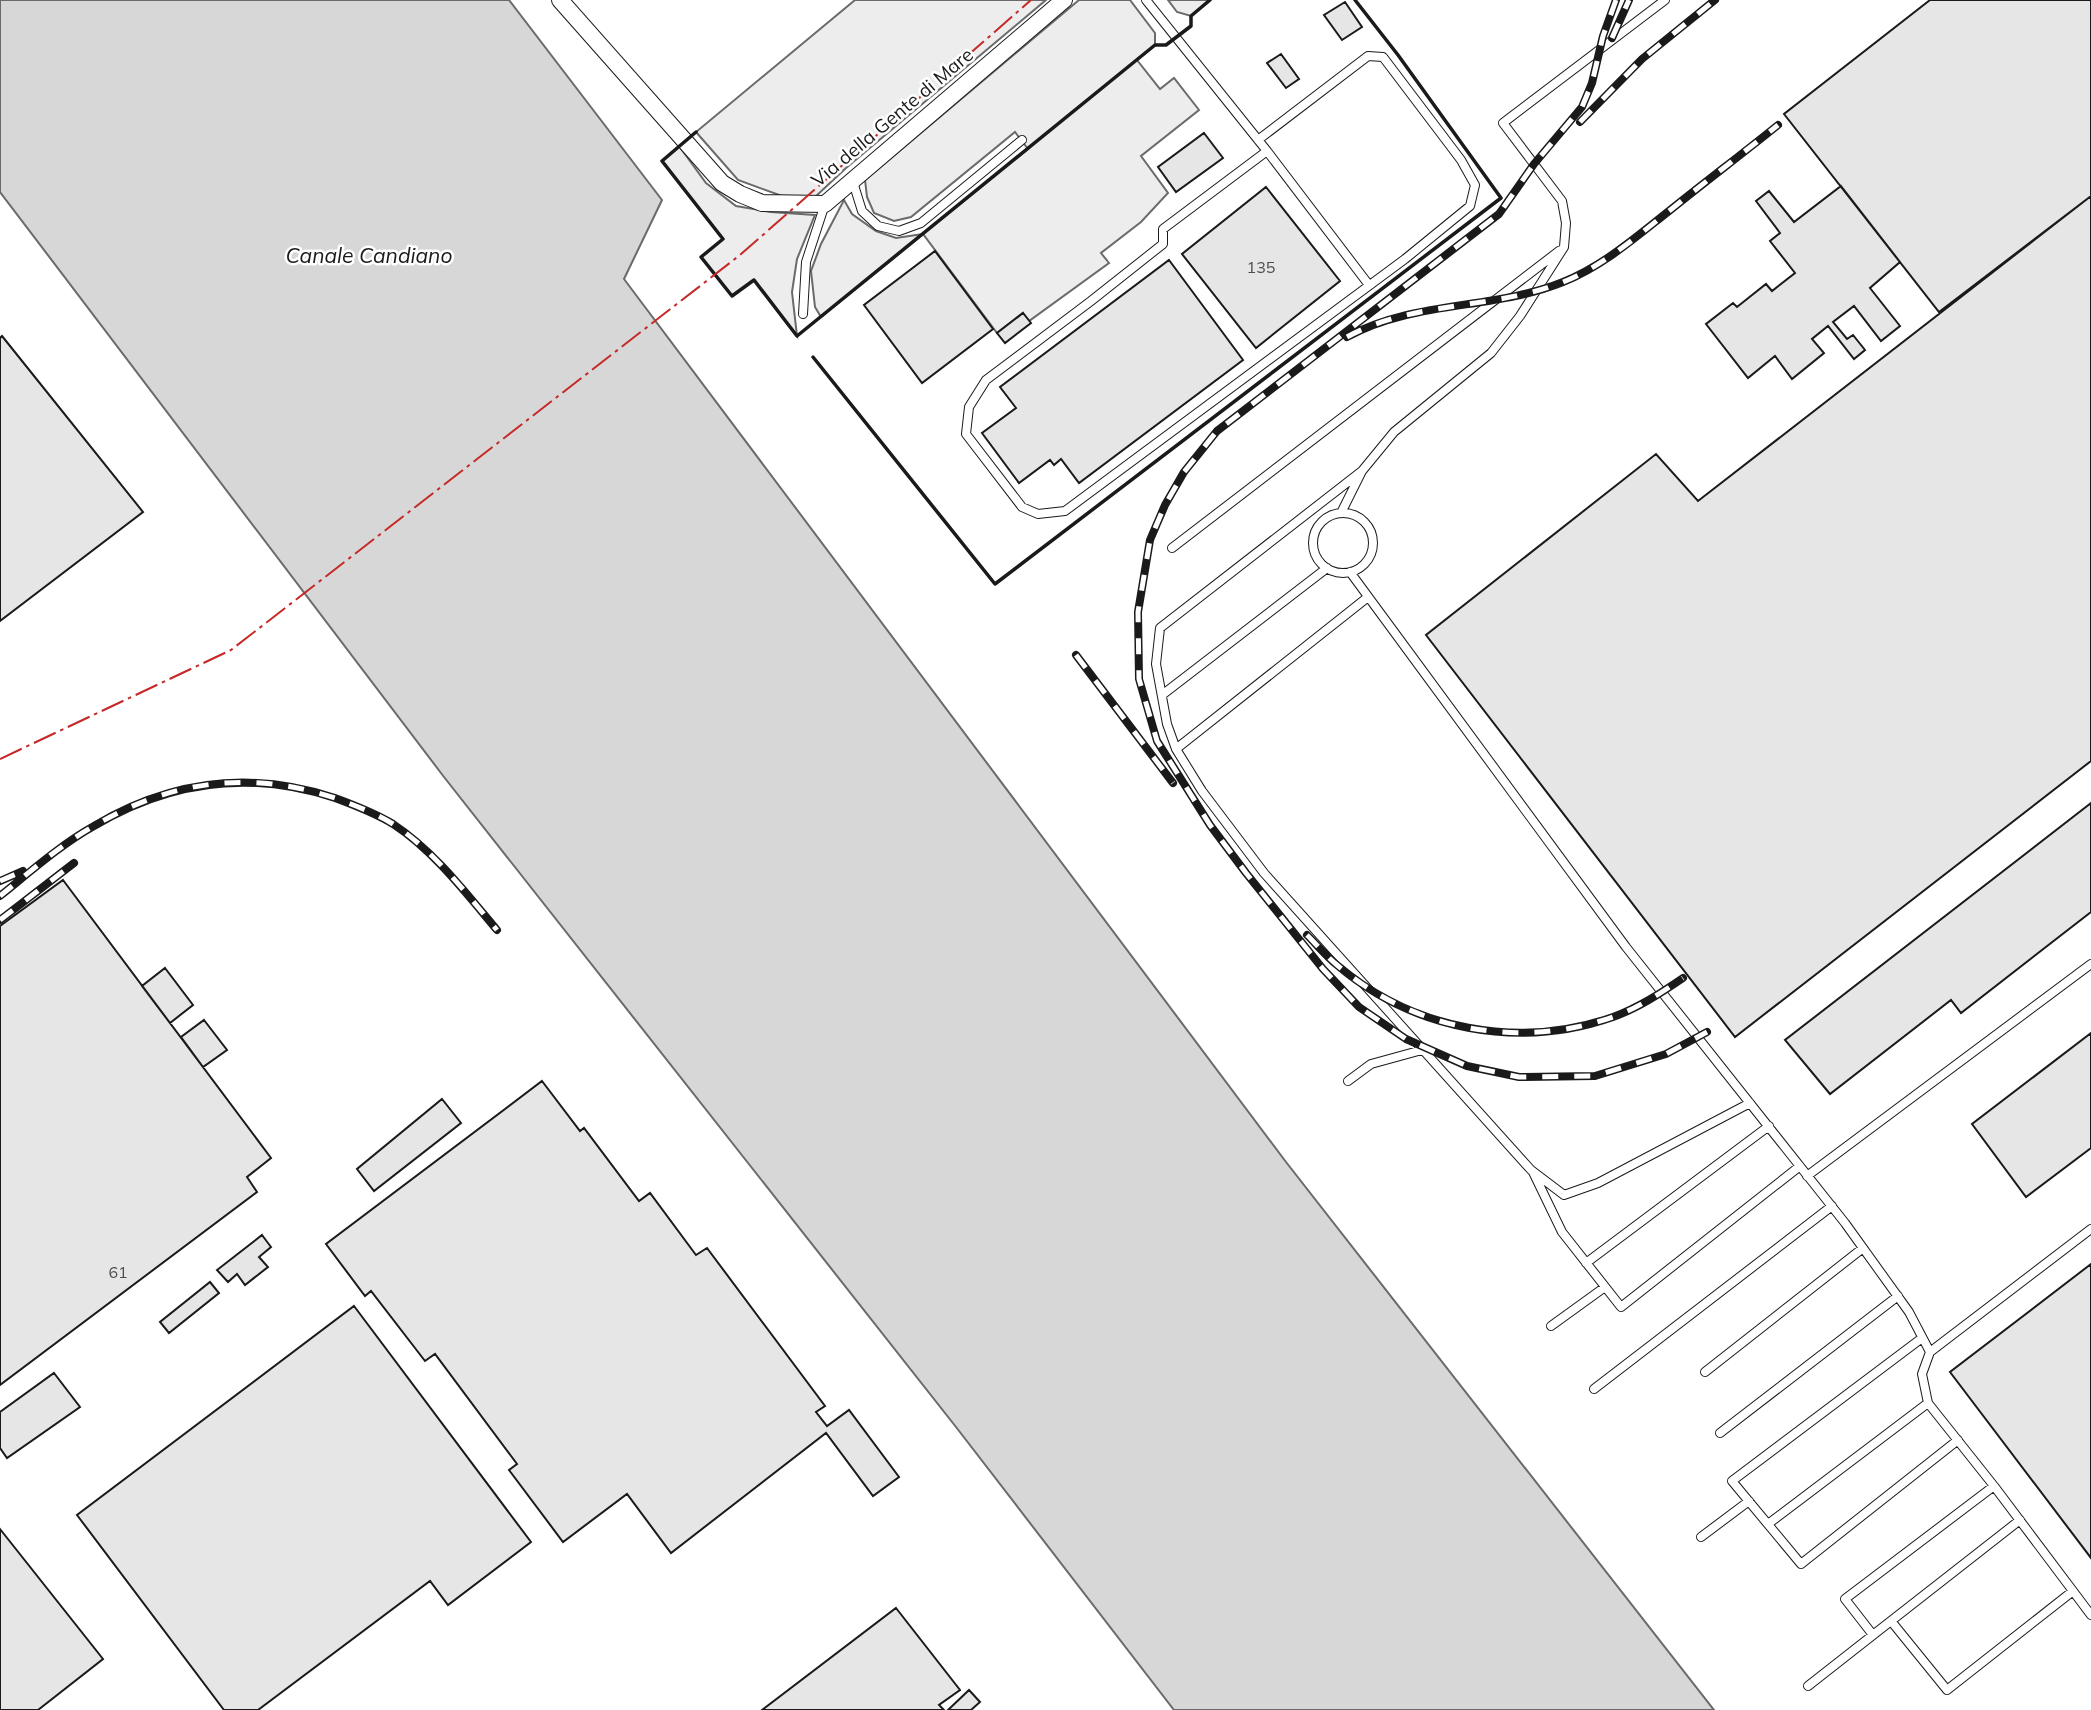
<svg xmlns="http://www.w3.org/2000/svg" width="2091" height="1710" font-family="Mulish,sans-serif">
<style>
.built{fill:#ededed;stroke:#6a6a6a;stroke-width:2}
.water{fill:#d7d7d7;stroke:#6a6a6a;stroke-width:2}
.building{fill:#e6e6e6;stroke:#1a1a1a;stroke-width:2}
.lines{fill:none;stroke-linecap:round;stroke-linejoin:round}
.lane-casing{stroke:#1a1a1a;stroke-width:10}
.street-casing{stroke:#1a1a1a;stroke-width:18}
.lane{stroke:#fff;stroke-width:8}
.street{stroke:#fff;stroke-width:16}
.rail-casing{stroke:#1a1a1a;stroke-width:8}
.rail{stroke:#fff;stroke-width:5;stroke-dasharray:16;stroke-linecap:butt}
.wall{stroke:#1a1a1a;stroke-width:3.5}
.power{stroke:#c62828;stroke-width:2;stroke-dasharray:24 5 3.5 5;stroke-linecap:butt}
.labels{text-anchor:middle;stroke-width:5;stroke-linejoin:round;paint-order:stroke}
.number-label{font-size:16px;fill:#4d4d4d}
.street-label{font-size:19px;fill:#1a1a1a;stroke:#fff}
.water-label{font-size:21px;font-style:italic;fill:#1a1a1a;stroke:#fff}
</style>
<rect width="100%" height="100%" fill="#fff"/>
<path class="built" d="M855 0H1046L846 168 814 198 782 196 738 180 696 132Z
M1079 0H1130L1155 33V45L1137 60 1160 89 1174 78 1199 110 1141 156 1168 193 1141 222 1101 253 1109 263 1029 321 1023 313 997 333 923 234 821 317 815 307 811 271 821 244 844 200 852 214 876 231 896 238 923 234 1028 149 1015 132 911 217 894 221 874 213 867 197 865 180Z
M1168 0H1210L1191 16 1177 12Z
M679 146 706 183 736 206 771 212 815 215 797 259 792 292 797 336 754 280 732 296 701 257 723 239 662 161Z"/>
<path class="water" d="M0 0H509L662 200 624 279 1286 1162 1714 1710H1174L956 1427 444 777 0 192Z"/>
<path class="building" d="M1930 0H2091V196L1939 312 1784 114Z
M1345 2 1362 27 1342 40 1324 15Z
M1281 54 1299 79 1286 88 1267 63Z
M1204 133 1223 158 1176 192 1158 167Z
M1841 186 1900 262 1870 288 1900 326 1881 341 1854 306 1833 322 1847 339 1853 335 1865 350 1854 359 1828 326 1812 339 1824 353 1792 379 1775 356 1748 378 1706 324 1733 303 1737 307 1766 284 1772 291 1795 273 1770 241 1780 233 1756 201 1769 191 1794 222Z
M1266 187 1340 281 1256 348 1182 254Z
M2091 196V761L1735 1037 1426 635 1656 454 1698 501Z
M935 251 993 329 922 383 864 305Z
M1169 260 1243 360 1079 483 1061 459 1054 465 1050 460 1019 483 982 433 1016 408 1000 387Z
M1023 313 1031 323 1005 343 997 333Z
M2 336 143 512 0 621V338Z
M2091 803V912L1961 1013 1951 1000 1830 1094 1785 1040Z
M63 880 271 1158 247 1177 257 1192 0 1385V926Z
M165 968 193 1005 170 1023 142 986Z
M204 1020 227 1050 203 1067 181 1037Z
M2091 1033V1148L2026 1197 1972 1124Z
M542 1081 580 1131 584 1128 639 1201 650 1193 696 1255 707 1248 825 1406 816 1412 827 1426 849 1410 899 1477 873 1496 826 1433 671 1553 627 1494 563 1542 509 1470 517 1464 435 1354 425 1361 371 1291 365 1296 326 1244Z
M442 1099 461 1123 374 1191 357 1169Z
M262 1235 271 1247 259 1257 268 1267 245 1285 237 1274 228 1282 217 1270Z
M2091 1264V1558L1950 1372Z
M210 1282 219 1293 169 1333 160 1322Z
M354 1306 531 1542 448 1605 430 1581 258 1710H224L77 1515Z
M54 1373 80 1407 7 1458 0 1448V1412Z
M0 1529 103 1659 38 1710H0Z
M896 1608 960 1690 939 1705 944 1710H762Z
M969 1690 980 1702 971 1710H948Z"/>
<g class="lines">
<g class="lane-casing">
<path id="lane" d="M1146 0 1267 151 1163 229V244L1091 301 986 380 969 407 966 434 1022 507 1038 514 1065 511 1405 259 1470 206 1475 185 1461 160 1383 57 1368 56 1258 140
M1267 151 1369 285
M853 182 862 211 878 226 899 231 921 223 1022 140
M803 314 806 262 825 204
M1362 471 1160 628 1156 664 1167 724 1176 749 1202 791 1264 873 1531 1170 1564 1195 1598 1183 1750 1103
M1341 513 1362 471 1394 432 1491 353 1520 316 1564 247 1566 223 1562 201 1503 123 1665 0
M1313 543a30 30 0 1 1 60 0a30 30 0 1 1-60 0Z
M1172 548 1559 251
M1350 572 1626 947 1845 1223 1909 1312 1930 1352
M1162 695 1327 568
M1176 749 1368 597
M1348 1081 1371 1064 1422 1050
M1533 1172 1562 1232 1621 1307 1800 1166
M1807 1176 2091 964
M2091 1229 1930 1352 1922 1374 1928 1403 1994 1486 2091 1615
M1586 1263 1769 1126
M1551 1326 1605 1287
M1922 1338 1732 1481 1801 1564 1958 1440
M1705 1372 1863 1248
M1594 1389 1832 1206
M1720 1433 1898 1296
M1994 1486 1845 1599 1873 1635 2020 1520
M1768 1524 1928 1403
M1701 1537 1749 1501
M1891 1621 1947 1690 2073 1591
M1808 1686 1873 1635"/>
</g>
<g class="street-casing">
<path id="street" d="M560 0 722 183 740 194 762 203 825 204 1064 0"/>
</g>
<use href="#lane" class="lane"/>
<use href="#street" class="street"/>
<g class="rail-casing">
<path id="rail" d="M1616 0 1603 36 1592 83 1582 107 1534 164 1499 214 1217 431 1184 472 1165 505 1150 540 1138 612 1139 679 1157 741 1210 825 1246 873 1323 969 1359 1007 1406 1039 1467 1066 1519 1077 1595 1076 1666 1054 1707 1032
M1612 38 1629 0
M1580 122 1642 59 1715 0
M1347 337C1414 300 1494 310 1563 282 1603 266 1636 237 1669 211 1705 182 1742 154 1778 125
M1076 655 1173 783
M0 881 23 871
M0 896C30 872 60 845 94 826 171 780 250 770 335 798 354 805 375 813 393 824 434 851 466 893 497 930
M0 920 74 863
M1307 935C1317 945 1326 956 1337 965 1413 1030 1519 1050 1613 1017 1638 1008 1661 993 1683 978"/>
</g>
<use href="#rail" class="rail"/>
<path class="wall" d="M696 132 662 161 723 239 701 257 732 296 754 280 797 336 1155 45H1166L1191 26V16L1210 0
M813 357 995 584 1501 198 1398 55 1355 0"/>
<path class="power" d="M0 759 231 650 740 255 1031 0"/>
</g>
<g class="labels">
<g class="number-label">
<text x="1261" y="273">135</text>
<text x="118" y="1278">61</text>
</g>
<g class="street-label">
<text transform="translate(892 117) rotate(-40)" y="7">Via della Gente di Mare</text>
</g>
<g class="water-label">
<text x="369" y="263">Canale Candiano</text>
</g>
</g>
</svg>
